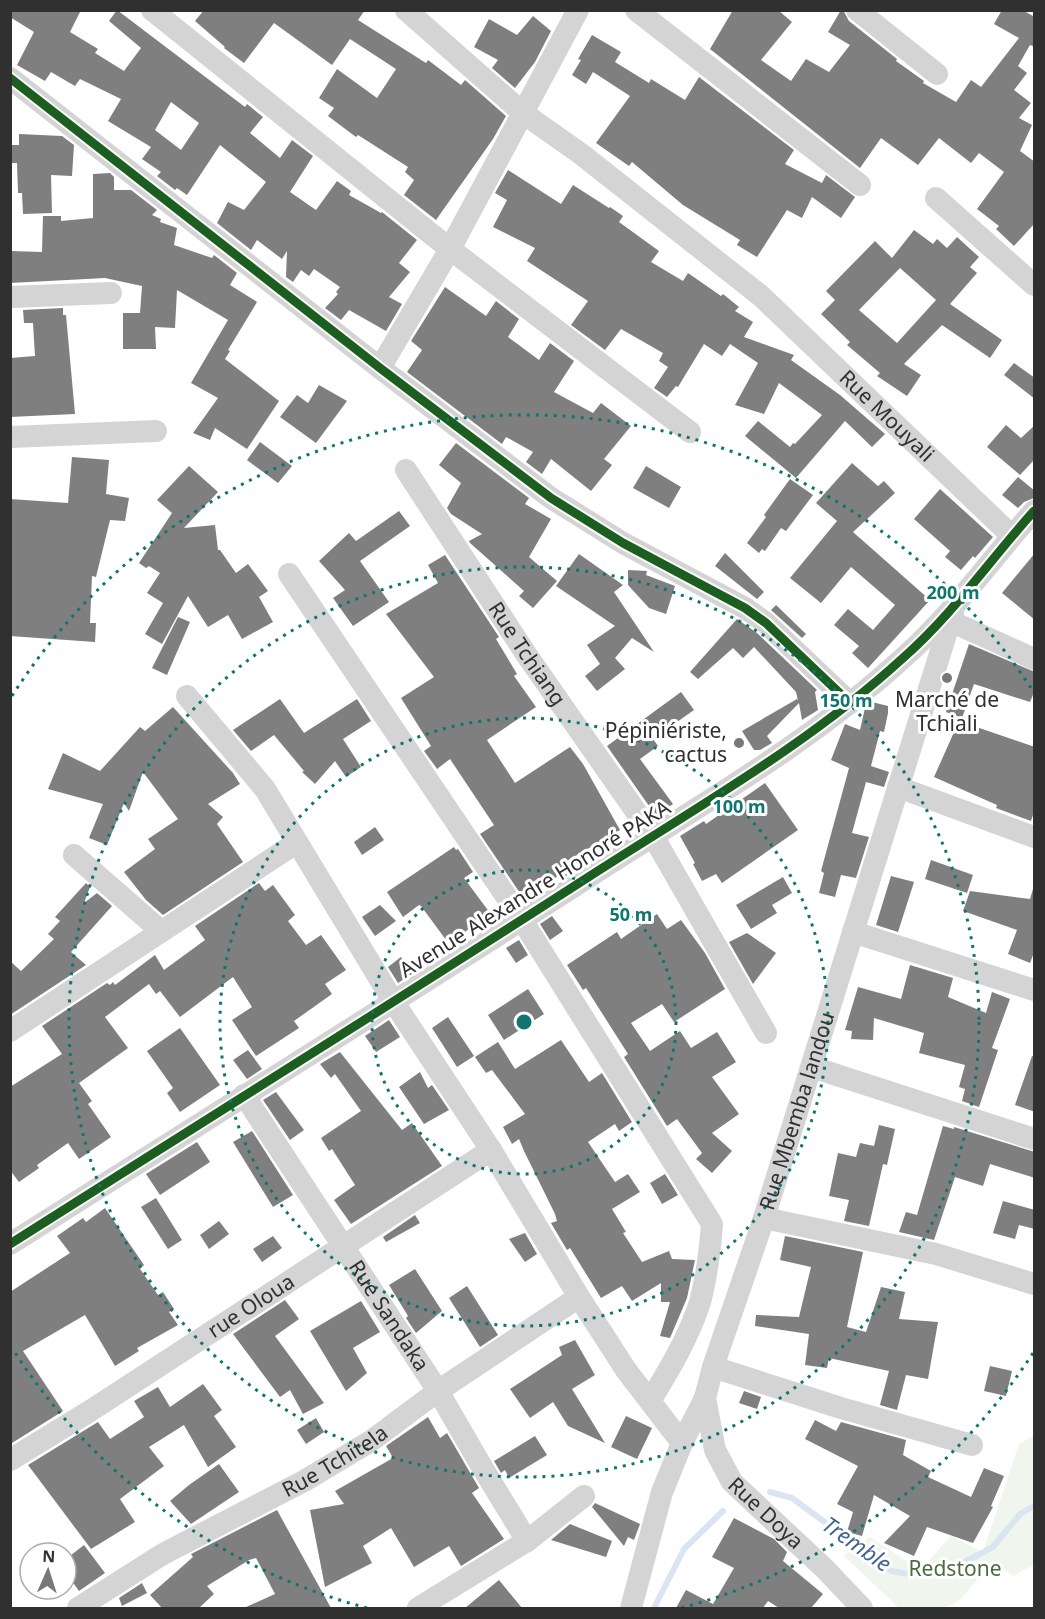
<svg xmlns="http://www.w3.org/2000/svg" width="1045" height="1619" font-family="'Noto Sans',sans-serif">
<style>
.green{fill:#f0f5ed}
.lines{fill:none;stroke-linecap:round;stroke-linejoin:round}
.stream{stroke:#dbe5f2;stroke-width:6}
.building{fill:#7f7f7f;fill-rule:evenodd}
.street{stroke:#d4d4d4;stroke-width:22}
.cycleway-casing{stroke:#fff;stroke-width:13}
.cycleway{stroke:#1b5e20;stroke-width:9}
.ring{fill:none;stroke:#0f766e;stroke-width:3;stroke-dasharray:3 6}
.poi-dot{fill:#787878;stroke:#fff;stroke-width:2}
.labels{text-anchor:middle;stroke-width:6;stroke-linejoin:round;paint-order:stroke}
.street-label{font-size:21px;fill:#303030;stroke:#fff}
.poi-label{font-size:21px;fill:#303030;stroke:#fff}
.park-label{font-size:21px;fill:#4c6b3e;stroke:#fff}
.water-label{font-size:22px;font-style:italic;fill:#3f6491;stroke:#fff}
.centre{fill:#0f766e;stroke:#fff;stroke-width:3}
.ring-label{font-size:18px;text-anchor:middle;font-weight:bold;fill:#0f766e;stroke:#fff;stroke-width:6;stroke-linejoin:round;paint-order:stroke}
</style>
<rect width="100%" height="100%" fill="#fff"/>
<path class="green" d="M1034 1435V1564L1014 1576 992 1562 960 1600 945 1608H899L844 1556 870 1537 920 1570 951 1536 983 1552 1019 1444Z"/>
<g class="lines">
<path class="stream" d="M770 1492 792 1498 891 1571 910 1574 959 1565 993 1547 1020 1514 1034 1506
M654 1608 684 1549 723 1511"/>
</g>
<path class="building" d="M10 10H81L70 32 98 49 95 53 124 71 141 48 109 21 117 10 245 107 247 104 263 117 250 133 280 158 292 140 313 156 290 192 316 210 337 181 351 191 349 195 381 213 382 212 417 240 399 263 410 272 389 297 402 304 386 331 349 310 341 320 325 308 338 294 336 292 340 287 314 269 309 276 301 270 293 282 286 277 287 251 282 259 257 240 251 250 217 223 228 202 244 210 266 182 220 145 187 195 177 188 175 190 157 176 161 172 142 159 151 147 108 121 121 99 80 79 75 86 51 72 45 81 17 65 34 32 10 17ZM171 102 199 123 181 150 155 130Z
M204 10H365L358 20 426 63 428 60 461 85 465 80 506 116 493 139 436 220 404 195 414 180 405 172 408 167 358 135 356 137 328 116 334 108 319 98 337 69 377 98 396 69 350 39 332 65 274 23 244 63 224 48 225 47 195 21Z
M733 10H778L792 22 761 60 791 81 806 59 829 72 850 45 828 32 841 10H843L849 21 897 59 896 61 924 81 923 83 956 102 971 80 981 87 1019 38 994 24 1002 10H1022L1035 17V47L1030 45 1018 66 1027 73 1014 90 1031 103 1019 118 1032 125 1020 151 1035 162V223L1014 246 996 229 999 226 977 209 1004 172 979 153 971 163 939 138 918 165 881 138 860 168 710 49Z
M533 16 551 31 535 62 515 88 492 68 498 60 474 47 489 19 517 35Z
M592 35 621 52 615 62 649 83 651 79 685 100 699 77 794 150 785 164 822 183 826 175 855 197 841 218 812 197 802 218 787 210 757 257 737 245 740 240 683 205 632 162 629 166 596 143 630 96 593 72 586 84 572 75 581 60 578 59Z
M19 134 62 136 74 145 72 176 51 175 52 213 23 214 22 193H18L17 163H10V145H19Z
M508 170 561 204 573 185 609 208 610 207 623 216 619 222 659 251 651 262 683 281 688 273 721 296 723 294 739 307 735 311 753 322 744 337 794 355 791 360 840 395 885 434 872 447 845 421 796 478 745 436 758 421 790 447 793 443 795 444 822 415 779 383 764 414 735 405 758 363 730 344 722 356 704 344 678 387 676 386 667 397 654 388 668 367 659 361 663 353 621 329 605 350 571 325 588 301 527 261 535 248 493 227 507 200 495 193Z
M110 173 114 177V190H131L157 210 152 215 161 219 160 222 177 228 174 245 212 258 214 255 237 273 230 285 257 302 228 350 230 351 225 359 279 401 247 449 215 428 210 440 193 433 218 398 191 383 228 320 177 290 175 328 155 327 156 349H123V313H140L142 286 105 278 10 283V251L42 252 43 216H61V221L93 218V174Z
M914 230 933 244 937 239 947 248 957 237 979 257 970 267 977 273 950 304 1002 340 990 358 942 325 904 364 921 375 907 396 877 376 880 373 847 345 850 342 821 314 835 300 826 291 875 241 892 258ZM900 268 936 300 897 343 859 310Z
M445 287 486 316 496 301 519 319 508 337 539 360 550 343 574 361 554 392 593 413 601 403 631 426 604 459 612 465 591 491 551 459 542 474 526 462 533 452 506 437 502 444 407 372 422 350 411 341Z
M63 308V315H66L75 414 10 417V358L35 356 33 323H24L23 310Z
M1014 363 1035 378V399L1004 375Z
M319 385 347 401 316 443 280 417 297 395 308 403Z
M1006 425 1021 438 1035 425V459L1020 475 987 447Z
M260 442 292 466 278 483 247 460Z
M456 443 529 498 525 504 551 519 529 557 557 581 533 608 519 596 524 591 470 543 469 541 482 534 451 514 447 508 461 483 439 465Z
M72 457 109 460 106 494 129 498 125 521 110 520 96 577 92 576 90 623H96L95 642 10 636V499L68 503Z
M852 463 878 486 884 481 895 493 853 532 930 600 868 668 852 653 859 646 834 625 848 609 873 630 895 605 851 567 821 603 790 578 837 521 816 503Z
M189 466 218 492 184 528 215 525 218 550H220L236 573 248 564 268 591 259 597 273 622 242 639 228 615 208 627 188 596 162 644 145 634 163 603 147 593 160 573 149 566 146 568 139 563 172 513 157 500Z
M646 466 681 487 669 508 633 488Z
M1018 477 1035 491 1034 498 1024 502 1018 508 1002 495Z
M790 479 813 495 786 531 781 528 765 551 762 549 759 553 747 543 766 517 764 515Z
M940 489 993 537 975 558 973 556 961 570 945 557 950 551 914 519Z
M399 511 410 526 360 561 389 602 353 626 333 598 345 590 319 561 349 533 356 541Z
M725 553 764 592 757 599 715 566Z
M1035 553V620L1002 593Z
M579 554 623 585 614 592 654 652 632 638 615 658 625 669 597 691 585 676 600 664 587 645 615 626 556 586Z
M445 555 499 637 496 639 517 674 514 676 536 707 487 740 515 783 570 747 583 764 620 830 567 861 571 867 524 899 480 834 494 825 450 759 437 769 435 766 424 751 431 746 401 698 434 677 386 614 438 583 428 565Z
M628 570 647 571 646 575 675 586 666 614 649 608 628 585Z
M776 605 806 634 802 638 771 610Z
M178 617 190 622 167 675 152 668Z
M737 619 757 633 817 690 815 692 818 710 802 720 799 703 767 736 772 743 760 750H754L742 731 797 699 798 701 796 692 754 647 743 658 733 648 698 679 690 672Z
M969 644 1035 672V690L1030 702 974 684 962 718 946 712Z
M681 692 694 710 653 739 658 746 640 759 673 804 656 816 607 746Z
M280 699 304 733 357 699 371 721 343 739 361 767 346 777 335 761 315 784 302 772 304 771 274 735 251 751 233 730Z
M872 702 888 706V713L884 732 880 731 871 766 889 772 884 787 866 782 852 833 869 837 856 878 841 875 835 897 819 893 824 873 821 871 849 768 831 760 845 724 860 730 865 708Z
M173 707 233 773 240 784 208 804 223 817 217 824 243 862 163 915 146 900 124 872 155 849 148 839 178 819 143 772 129 811 124 803 107 845 89 838 103 804 48 789 63 753 100 771 140 727 145 731Z
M959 721 1035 747V809L1031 821 996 808 997 805 934 777Z
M765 783 798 830 722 883 716 874 702 881 693 864 695 863 680 836 704 821 706 824Z
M375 827 384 840 362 855 354 842Z
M454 847 456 850 458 849 473 872 464 878 490 913 449 944 421 906 419 905 403 917 387 892Z
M931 860 973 875 967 893 925 879Z
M891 876 914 882 898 932 876 925Z
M783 877 792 893 772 905 777 913 751 929 736 905Z
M86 883 90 887 84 903 97 893 112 906 71 952 86 965 10 1015V961L21 971 54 939 48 934 60 921 55 917Z
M259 883 265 891 273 885 295 915 288 921 306 945 321 935 346 970 325 984 332 994 294 1021 299 1028 256 1056 232 1020 252 1007 233 977 180 1017 160 991 156 994 149 984 105 1017 128 1048 79 1083 92 1101 88 1104 111 1137 79 1159 68 1143 37 1165 39 1168 19 1182 10 1170V1087L62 1054 42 1026 107 983 110 985 113 982 115 985 155 955 164 970 205 940 195 926Z
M1033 889 1035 950 1030 963 1008 954 1017 930 963 911 970 891 1030 899Z
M380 905 396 921 375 936 362 917Z
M657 914 667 929 681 920 705 953 725 989 674 1022 662 1004 631 1023 650 1051 680 1031 691 1048 717 1032 736 1062 712 1077 739 1114 712 1133 732 1151 712 1173 696 1159 702 1153 677 1119 667 1126 624 1057 628 1054 586 988 583 990 567 965 617 932 621 939Z
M552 916 563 931 550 940 540 924Z
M747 933 776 953 753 984 729 942Z
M519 940 528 955 516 963 506 948Z
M401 957 412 974 398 983 388 967Z
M910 965 953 978 948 997 986 1013 992 992 1010 999 992 1048 998 1050 979 1107 962 1101 965 1089 959 1087 965 1065 919 1053 924 1033 874 1018 873 1040 851 1039 852 1031 845 1030 858 987 901 999Z
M528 989 544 1014 504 1040 488 1015Z
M448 1017 474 1056 457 1067 432 1028Z
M389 1020 400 1037 376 1052 365 1036Z
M180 1028 220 1085 180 1112 167 1093 173 1088 147 1051Z
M561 1040 589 1082 602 1073 632 1122 619 1131 615 1124 588 1142 615 1182 628 1174 640 1192 612 1209 626 1232 623 1233 642 1262 669 1251 672 1259 695 1260 687 1298 670 1338 660 1336 670 1302H661V1283L632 1301 622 1286 601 1298 570 1248 567 1250 551 1223 557 1221 555 1214 524 1151 519 1139 512 1144 503 1127 525 1114 492 1070 486 1073 475 1057 498 1042 515 1069Z
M248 1050 262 1069 247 1079 233 1060Z
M340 1052 402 1130 412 1123 442 1166 351 1224 334 1200 355 1185 332 1149 329 1151 321 1138 361 1111 335 1074 331 1078 320 1064Z
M1032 1056 1035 1057V1112L1015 1105Z
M420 1072 428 1088 432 1085 449 1110 424 1124 399 1087Z
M276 1092 304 1130 290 1140 263 1100Z
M879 1125 895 1129 887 1165 883 1164 869 1226 844 1221 849 1200 829 1196 838 1153 856 1157 860 1143 874 1146Z
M943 1126 954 1129V1127L1035 1152V1178L990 1164 983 1186 955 1177 934 1240 899 1232 906 1212 917 1215Z
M252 1131 293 1195 273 1207 233 1142Z
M197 1142 210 1162 160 1195 146 1174Z
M665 1174 678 1195 662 1204 650 1183Z
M156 1198 182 1240 168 1249 141 1207Z
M1003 1201 1035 1210V1229L1019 1225 1015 1239 993 1233Z
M105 1208 144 1265 140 1269 158 1295 163 1292 174 1309 169 1312 178 1325 137 1348 139 1351 115 1366 85 1315 23 1351 63 1411 12 1443 10 1441V1292L70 1253 57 1236 83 1218 86 1222Z
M415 1215 420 1223 386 1242 383 1237Z
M219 1221 229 1234 209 1249 200 1235Z
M525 1233 537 1254 525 1262 509 1239Z
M273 1236 282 1248 262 1262 253 1249Z
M785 1236 863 1252 847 1327 866 1332 881 1287 905 1292 899 1319 938 1322 928 1379 906 1375 897 1410 880 1405 889 1371 829 1358 827 1368 805 1365 809 1334 755 1326 756 1315 799 1317 811 1267 780 1260Z
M415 1269 442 1311 416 1333 406 1318 408 1316 389 1285Z
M467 1286 498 1335 480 1347 449 1298Z
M285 1300 299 1319 275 1336 324 1403 303 1414 290 1390 280 1397 233 1334Z
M361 1301 380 1332 353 1348 367 1373 346 1391 310 1331Z
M575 1340 595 1375 572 1389 605 1443 568 1426 553 1402 530 1418 510 1389 562 1355 559 1347Z
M990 1366 1012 1371 1006 1396 984 1391Z
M203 1384 222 1410 214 1416 236 1447 208 1467 184 1425 149 1447 164 1466 120 1499 135 1522 91 1549 28 1465 98 1422 110 1439 144 1417 134 1401 158 1387 170 1407Z
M744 1391 761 1397 757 1409 739 1403Z
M626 1416 652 1428 637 1459 611 1447Z
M428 1417 440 1438 447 1433 479 1488 472 1493 504 1539 461 1566 449 1546 414 1567 391 1528 363 1546 372 1563 325 1587 310 1510 344 1504 335 1491 393 1458 386 1446Z
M316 1418 324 1432 306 1444 297 1430Z
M815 1420 836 1431 841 1422 906 1440 903 1455 931 1471 928 1477 971 1497 984 1468 1004 1476 991 1506 993 1507 973 1543 927 1527 914 1556 884 1543 910 1516 874 1495 862 1536 847 1532 853 1512 837 1504 858 1466 805 1439Z
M535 1436 547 1455 509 1478 505 1470 501 1473 494 1461Z
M219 1464 239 1492 191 1524 170 1501 189 1485Z
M595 1503 640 1524 634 1540 628 1537 624 1546 592 1507Z
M277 1510 331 1608H244L275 1594 256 1558 249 1560 207 1586 214 1594 199 1608H162L150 1595 193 1557 191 1554Z
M734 1518 774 1539 787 1552 783 1561 823 1594 811 1608H779L768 1601 763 1608H676L686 1590 713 1604 734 1568 712 1557Z
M570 1524 612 1541 606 1557 551 1540Z
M84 1545 105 1573 79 1591 66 1573V1559Z
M499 1580 522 1608H465Z
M142 1583 147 1593 122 1606 119 1598Z"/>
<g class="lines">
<g class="street">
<path d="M152 10 450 249 690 432"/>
<path id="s1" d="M406 10 523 113 581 154 761 296 1012 536"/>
<path d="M636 10 860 185"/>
<path d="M857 10 937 74"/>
<path d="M10 78 380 368 551 498 623 543 745 608 766 623 850 703"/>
<path d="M936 198 1034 285"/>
<path d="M10 297 111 293"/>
<path d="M380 368 450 249 578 10"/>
<path d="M10 437 156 431"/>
<path id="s2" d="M406 470 526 654 653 836 766 1033"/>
<path d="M289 574 522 920 712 1224C710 1250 707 1276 700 1302 689 1337 669 1370 650 1401"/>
<path d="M950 621 1034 659"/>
<path d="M187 696 265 789 393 1001 491 1150 579 1297 626 1370 682 1443"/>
<path d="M898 787 1034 837"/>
<path d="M74 855 161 931"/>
<path d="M853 932 1034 990"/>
<path d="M10 1031 296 843"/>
<path d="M812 1067 1034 1139"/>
<path id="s3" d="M244 1095 438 1391 482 1467 527 1541"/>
<path d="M764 1218 936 1254 1034 1284"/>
<path d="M10 1244C204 1121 398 1000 590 876 697 807 809 744 903 658 953 614 990 560 1034 511"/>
<path d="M713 1367 841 1408 972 1445"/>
<path id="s4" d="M705 1398 715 1450 732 1482 825 1569 862 1608"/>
<path id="s5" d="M10 1460 90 1411 491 1150"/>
<path id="s6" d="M78 1608 163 1554 304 1481 371 1441 438 1391 579 1297"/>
<path d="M418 1608 527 1541 584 1496"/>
<path id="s7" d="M631 1608 662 1492 682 1443 705 1398 713 1367 764 1218 953 612"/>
</g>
<g class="cycleway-casing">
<path id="cycleway" d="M10 78 380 368 551 498 623 543 745 608 766 623 850 703
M10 1244C204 1121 398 1000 590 876 697 807 809 744 903 658 953 614 990 560 1034 511"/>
</g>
<use href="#cycleway" class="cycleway"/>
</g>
<g class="ring">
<circle cx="524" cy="1022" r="152"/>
<circle cx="524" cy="1022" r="304"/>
<circle cx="524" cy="1022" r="455"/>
<path d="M1033 1353A607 607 0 0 1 681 1608M367 1608A607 607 0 0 1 12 1348M12 696A607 607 0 0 1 1033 691"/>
</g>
<g class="poi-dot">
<circle cx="947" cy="678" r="6"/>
<circle cx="739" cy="743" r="6"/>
</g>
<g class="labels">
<g class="street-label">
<text dy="7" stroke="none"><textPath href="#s1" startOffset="630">Rue Mouyali</textPath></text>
<text dy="7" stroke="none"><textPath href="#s2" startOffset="220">Rue Tchiang</textPath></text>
<text transform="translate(535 889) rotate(-32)" y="7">Avenue Alexandre Honoré PAKA</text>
<text dy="7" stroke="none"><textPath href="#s7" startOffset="525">Rue Mbemba landou</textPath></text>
<text dy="7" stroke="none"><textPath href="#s5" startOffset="286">rue Oloua</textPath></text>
<text dy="7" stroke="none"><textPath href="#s3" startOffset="264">Rue Sandaka</textPath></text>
<text dy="7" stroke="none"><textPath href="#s6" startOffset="296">Rue Tchitela</textPath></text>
<text dy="7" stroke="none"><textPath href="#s4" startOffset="135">Rue Doya</textPath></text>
</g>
<g class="poi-label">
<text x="947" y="707">Marché de<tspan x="947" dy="24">Tchiali</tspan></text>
<text x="727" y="738" text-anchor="end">Pépiniériste,<tspan x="727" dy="24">cactus</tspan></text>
</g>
<g class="park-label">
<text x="955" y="1576">Redstone</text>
</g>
<g class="water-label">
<text transform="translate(857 1544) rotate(35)" y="8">Tremble</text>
</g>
</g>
<circle cx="524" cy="1022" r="9" class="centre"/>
<g class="ring-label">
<text x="953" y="599">200 m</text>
<text x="846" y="707">150 m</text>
<text x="739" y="813">100 m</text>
<text x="631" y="921">50 m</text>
</g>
<rect width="1045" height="1619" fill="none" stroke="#303030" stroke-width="24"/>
<g transform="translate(48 1571) rotate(3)"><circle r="28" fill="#ffffff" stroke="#acacac" stroke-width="1.5"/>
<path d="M0-4.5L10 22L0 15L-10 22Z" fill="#787878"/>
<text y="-9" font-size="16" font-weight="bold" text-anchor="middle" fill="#303030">N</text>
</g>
</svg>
